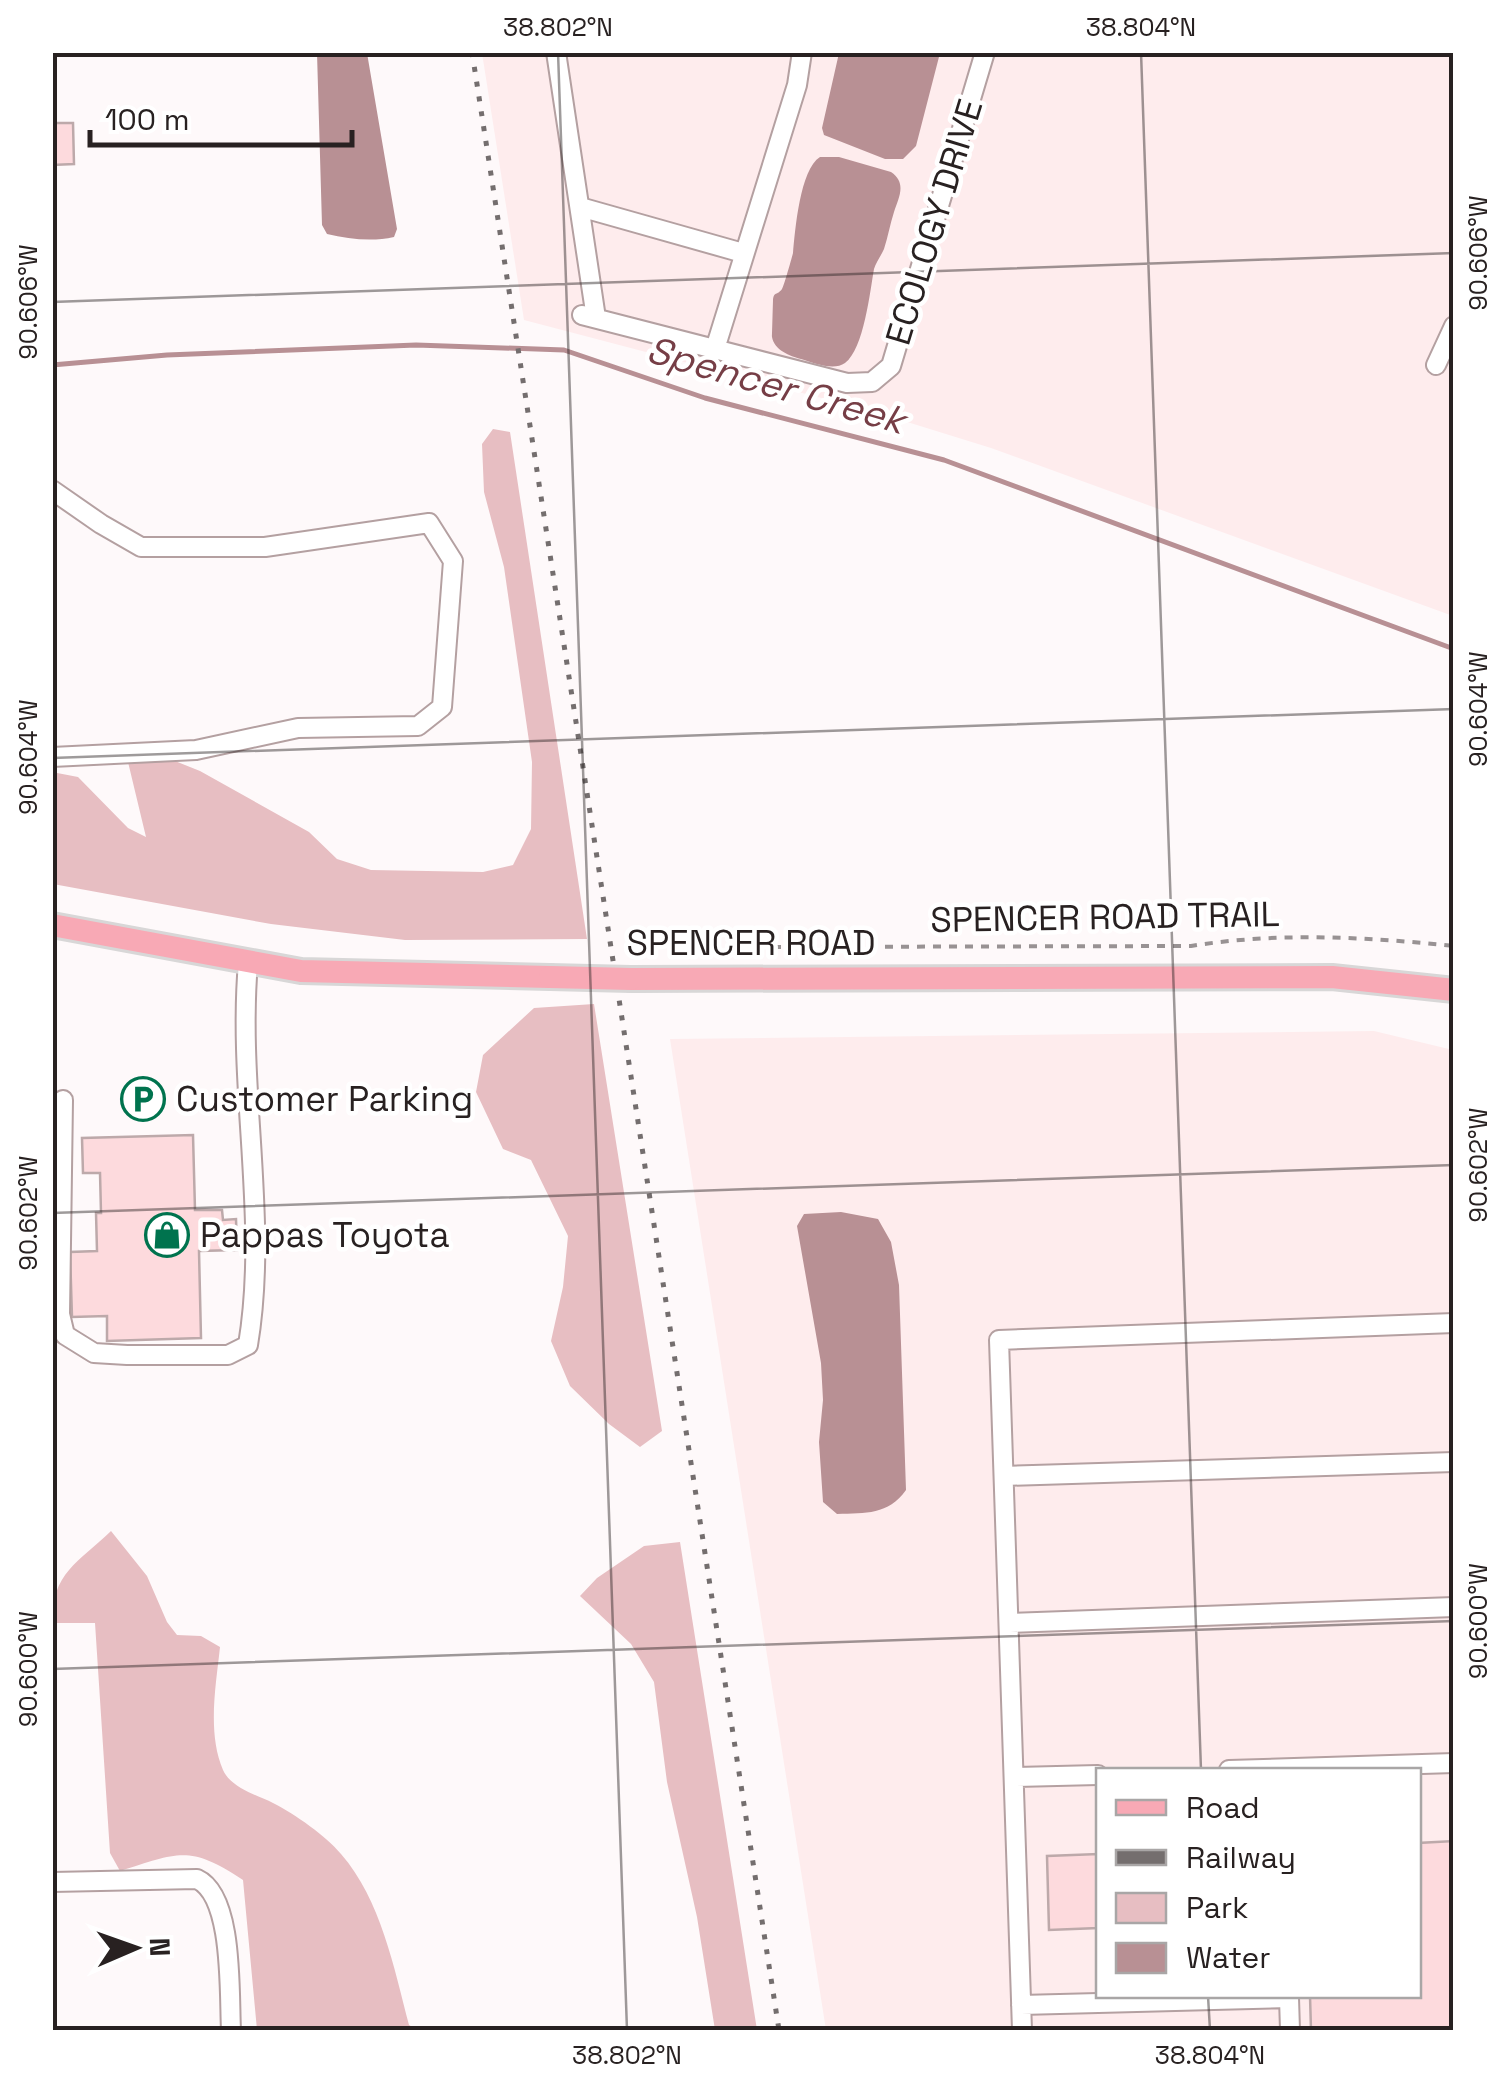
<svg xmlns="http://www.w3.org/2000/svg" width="1506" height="2083" font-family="'Space Grotesk',sans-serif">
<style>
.built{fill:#feeced;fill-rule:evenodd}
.green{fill:#e7bec2}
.water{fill:#b89094}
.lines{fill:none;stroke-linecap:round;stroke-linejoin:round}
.stream{stroke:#b89094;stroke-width:5}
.building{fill:#fddadd;stroke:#bda9aa;stroke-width:2.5}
.minor-casing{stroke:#b4a0a1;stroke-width:22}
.major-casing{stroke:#d8d7d7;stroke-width:28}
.path{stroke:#989293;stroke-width:4;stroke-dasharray:8 8;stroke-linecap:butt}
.minor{stroke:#fff;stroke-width:18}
.major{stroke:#f8a9b5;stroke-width:22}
.rail{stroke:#746e6e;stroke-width:5;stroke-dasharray:5 10;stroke-linecap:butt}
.major-bridge-casing{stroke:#d8d7d7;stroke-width:28;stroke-linecap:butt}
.major-bridge{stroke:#f8a9b5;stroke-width:22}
.ticks{fill:none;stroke:#282121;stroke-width:2.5;stroke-opacity:0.45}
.labels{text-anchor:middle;stroke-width:9;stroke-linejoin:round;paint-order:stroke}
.street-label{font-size:35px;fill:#282121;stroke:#fff}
.poi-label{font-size:35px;fill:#282121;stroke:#fff;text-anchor:start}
.water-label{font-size:38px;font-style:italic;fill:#763e46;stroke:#fff}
.neatline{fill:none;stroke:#282121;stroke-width:4}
.ticks-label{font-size:25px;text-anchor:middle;fill:#282121}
</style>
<rect width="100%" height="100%" fill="#fef9fa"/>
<path class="built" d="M482 53H1453V616L991 448 875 412 524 320Z
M1374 1031 1453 1050V2030H826L670 1039ZM1098 1770H1418V1996H1098Z"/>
<path class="green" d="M493 429 510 432 587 939 405 940 271 924 53 884 52 772 78 777 128 828 146 837 128 762 165 757 200 771 309 832 337 859 371 870 483 872 513 865 531 829 532 762 504 567 484 492 482 444Z
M594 1004 662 1431 640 1447 609 1424 570 1386 551 1341 563 1287 568 1236 531 1160 503 1149 476 1092 483 1055 534 1008Z
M111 1531 147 1576 167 1622 177 1635 201 1636 220 1647C216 1685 207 1733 223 1770 231 1788 257 1795 273 1803 296 1815 325 1835 341 1854 381 1900 394 1968 409 2025L417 2030H257L243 1880C189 1844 178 1853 120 1871L110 1853 95 1623H52C52 1572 78 1563 111 1531Z
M680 1542 757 2030H715L697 1917 667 1782 654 1682 631 1644 580 1596 597 1578 644 1546Z"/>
<path class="water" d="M317 53H367L397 229 394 237C372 242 349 239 327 234L322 225Z
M839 53H940L916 146 903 159H885L824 135 822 128Z
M820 157H839L891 172C907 183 899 197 894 212 890 224 888 237 884 249 881 256 876 262 874 269 870 291 864 349 845 363 834 371 813 363 801 359 790 356 774 350 772 337 772 334 773 303 773 300 774 291 777 296 782 289 784 286 792 257 793 253 795 231 800 169 820 157Z
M841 1212 878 1219 891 1242 899 1285 906 1490C888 1515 866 1513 837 1514L823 1502 819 1442 823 1400 821 1363 797 1226 804 1214Z"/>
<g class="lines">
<path class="stream" d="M52 365 167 355 416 345 564 350 705 398 944 460 1454 649"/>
</g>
<path class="building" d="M52 123H73L74 164 52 165Z
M193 1135 195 1210H222L223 1220 236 1219 237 1250 199 1251 201 1338 107 1341V1316L72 1317 70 1252 97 1251 96 1213H101L100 1173H83L82 1138Z
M1454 1841V2030H1311L1310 1996H1418V1843Z
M1098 1854V1928L1049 1930 1047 1856Z"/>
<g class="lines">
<g class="minor-casing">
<path id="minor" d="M556 52 596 318
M580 207 743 253
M582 315 847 383 872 382 891 366 985 52
M715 349 797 85 802 52
M1436 365 1454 326
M52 490 101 524 141 547H265L429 523 453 561 442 707 418 726 298 728 196 750 52 757
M63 1100 60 1314 65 1335 94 1353 127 1355H228L248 1345C269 1219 237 1089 248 963
M1004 1476 1454 1462
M1010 1623 1454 1607
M1229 1770 1454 1763
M1016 1777 1098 1775
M52 1882 197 1879C234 1896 229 1994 231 2030
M1021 2005 1289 1998 1290 2030
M1022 2030 999 1340 1454 1323"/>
</g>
<g class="major-casing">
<path id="major" d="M52 925 301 971 550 977
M631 979 1332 977 1454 990"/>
</g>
<path class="path" d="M757 947 1191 946C1278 932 1366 937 1454 946"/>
<use href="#minor" class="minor"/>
<use href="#major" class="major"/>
<path class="rail" d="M472 52 779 2030"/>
<g class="major-bridge-casing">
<path id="major-bridge" d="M550 977 631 979"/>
</g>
<use href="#major-bridge" class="major-bridge"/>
</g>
<path class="ticks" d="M558 52 627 2030M1141 52 1201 1770M52 302 1454 253M52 758 1454 709M52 1213 1454 1165M52 1669 1454 1621M1208 1996 1210 2030"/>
<defs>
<g id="parking-ring" transform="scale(2.25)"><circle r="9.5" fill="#fff" stroke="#00734e" stroke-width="1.5"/><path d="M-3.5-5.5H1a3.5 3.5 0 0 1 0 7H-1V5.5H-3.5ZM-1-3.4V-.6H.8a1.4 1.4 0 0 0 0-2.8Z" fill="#00734e"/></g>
<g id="shop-ring" transform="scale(2.25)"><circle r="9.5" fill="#fff" stroke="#00734e" stroke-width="1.5"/><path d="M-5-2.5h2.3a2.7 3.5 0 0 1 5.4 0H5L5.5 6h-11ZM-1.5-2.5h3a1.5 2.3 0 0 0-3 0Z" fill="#00734e"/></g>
</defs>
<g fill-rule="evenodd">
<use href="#parking-ring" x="143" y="1099"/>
<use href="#shop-ring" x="167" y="1235"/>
</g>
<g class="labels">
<g class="street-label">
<text transform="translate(934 222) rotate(-73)" y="12">ECOLOGY DRIVE</text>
<text transform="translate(1105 917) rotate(-1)" y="12">SPENCER ROAD TRAIL</text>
<text x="751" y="955">SPENCER ROAD</text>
</g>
<g class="poi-label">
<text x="176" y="1111">Customer Parking</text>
<text x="200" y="1247">Pappas Toyota</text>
</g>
<g class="water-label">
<text transform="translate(776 385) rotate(16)" y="13">Spencer Creek</text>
</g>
</g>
<rect width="1506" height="2083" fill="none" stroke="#ffffff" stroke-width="110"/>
<rect x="1096" y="1768" width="325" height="230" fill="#ffffff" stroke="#a9a6a6" stroke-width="2.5"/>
<rect x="1116" y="1800" width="50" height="15" fill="#f8a9b5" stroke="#a9a6a6" stroke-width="2.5"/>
<text x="1186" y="1818" font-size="30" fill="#282121">Road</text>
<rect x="1116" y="1850" width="50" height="15" fill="#746e6e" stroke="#a9a6a6" stroke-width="2.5"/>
<text x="1186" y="1868" font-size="30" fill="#282121">Railway</text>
<rect x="1116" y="1893" width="50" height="30" fill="#e7bec2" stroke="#a9a6a6" stroke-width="2.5"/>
<text x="1186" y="1918" font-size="30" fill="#282121">Park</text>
<rect x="1116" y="1943" width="50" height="30" fill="#b89094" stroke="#a9a6a6" stroke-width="2.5"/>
<text x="1186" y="1968" font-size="30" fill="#282121">Water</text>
<g transform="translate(135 1948) rotate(88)" stroke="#ffffff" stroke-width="8" paint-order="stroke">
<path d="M0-8L18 38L0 25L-18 38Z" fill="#282121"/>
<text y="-15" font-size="28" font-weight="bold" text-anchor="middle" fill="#282121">N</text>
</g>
<path d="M90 130v15h262v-15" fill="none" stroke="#282121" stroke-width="5"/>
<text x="105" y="130" font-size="30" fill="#282121" stroke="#ffffff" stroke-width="8" paint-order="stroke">100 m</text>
<rect x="55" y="55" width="1396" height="1973" class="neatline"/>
<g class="ticks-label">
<text x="558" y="36">38.802°N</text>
<text x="1141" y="36">38.804°N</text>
<text transform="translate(1478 253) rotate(-90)" y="9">90.606°W</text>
<text transform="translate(28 302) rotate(-90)" y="9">90.606°W</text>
<text transform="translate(1478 709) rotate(-90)" y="9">90.604°W</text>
<text transform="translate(28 757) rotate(-90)" y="9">90.604°W</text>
<text transform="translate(1478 1165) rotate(-90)" y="9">90.602°W</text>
<text transform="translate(28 1213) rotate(-90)" y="9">90.602°W</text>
<text transform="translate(1478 1621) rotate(-90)" y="9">90.600°W</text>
<text transform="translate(28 1669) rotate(-90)" y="9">90.600°W</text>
<text x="627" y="2064">38.802°N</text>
<text x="1210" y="2064">38.804°N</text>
</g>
</svg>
